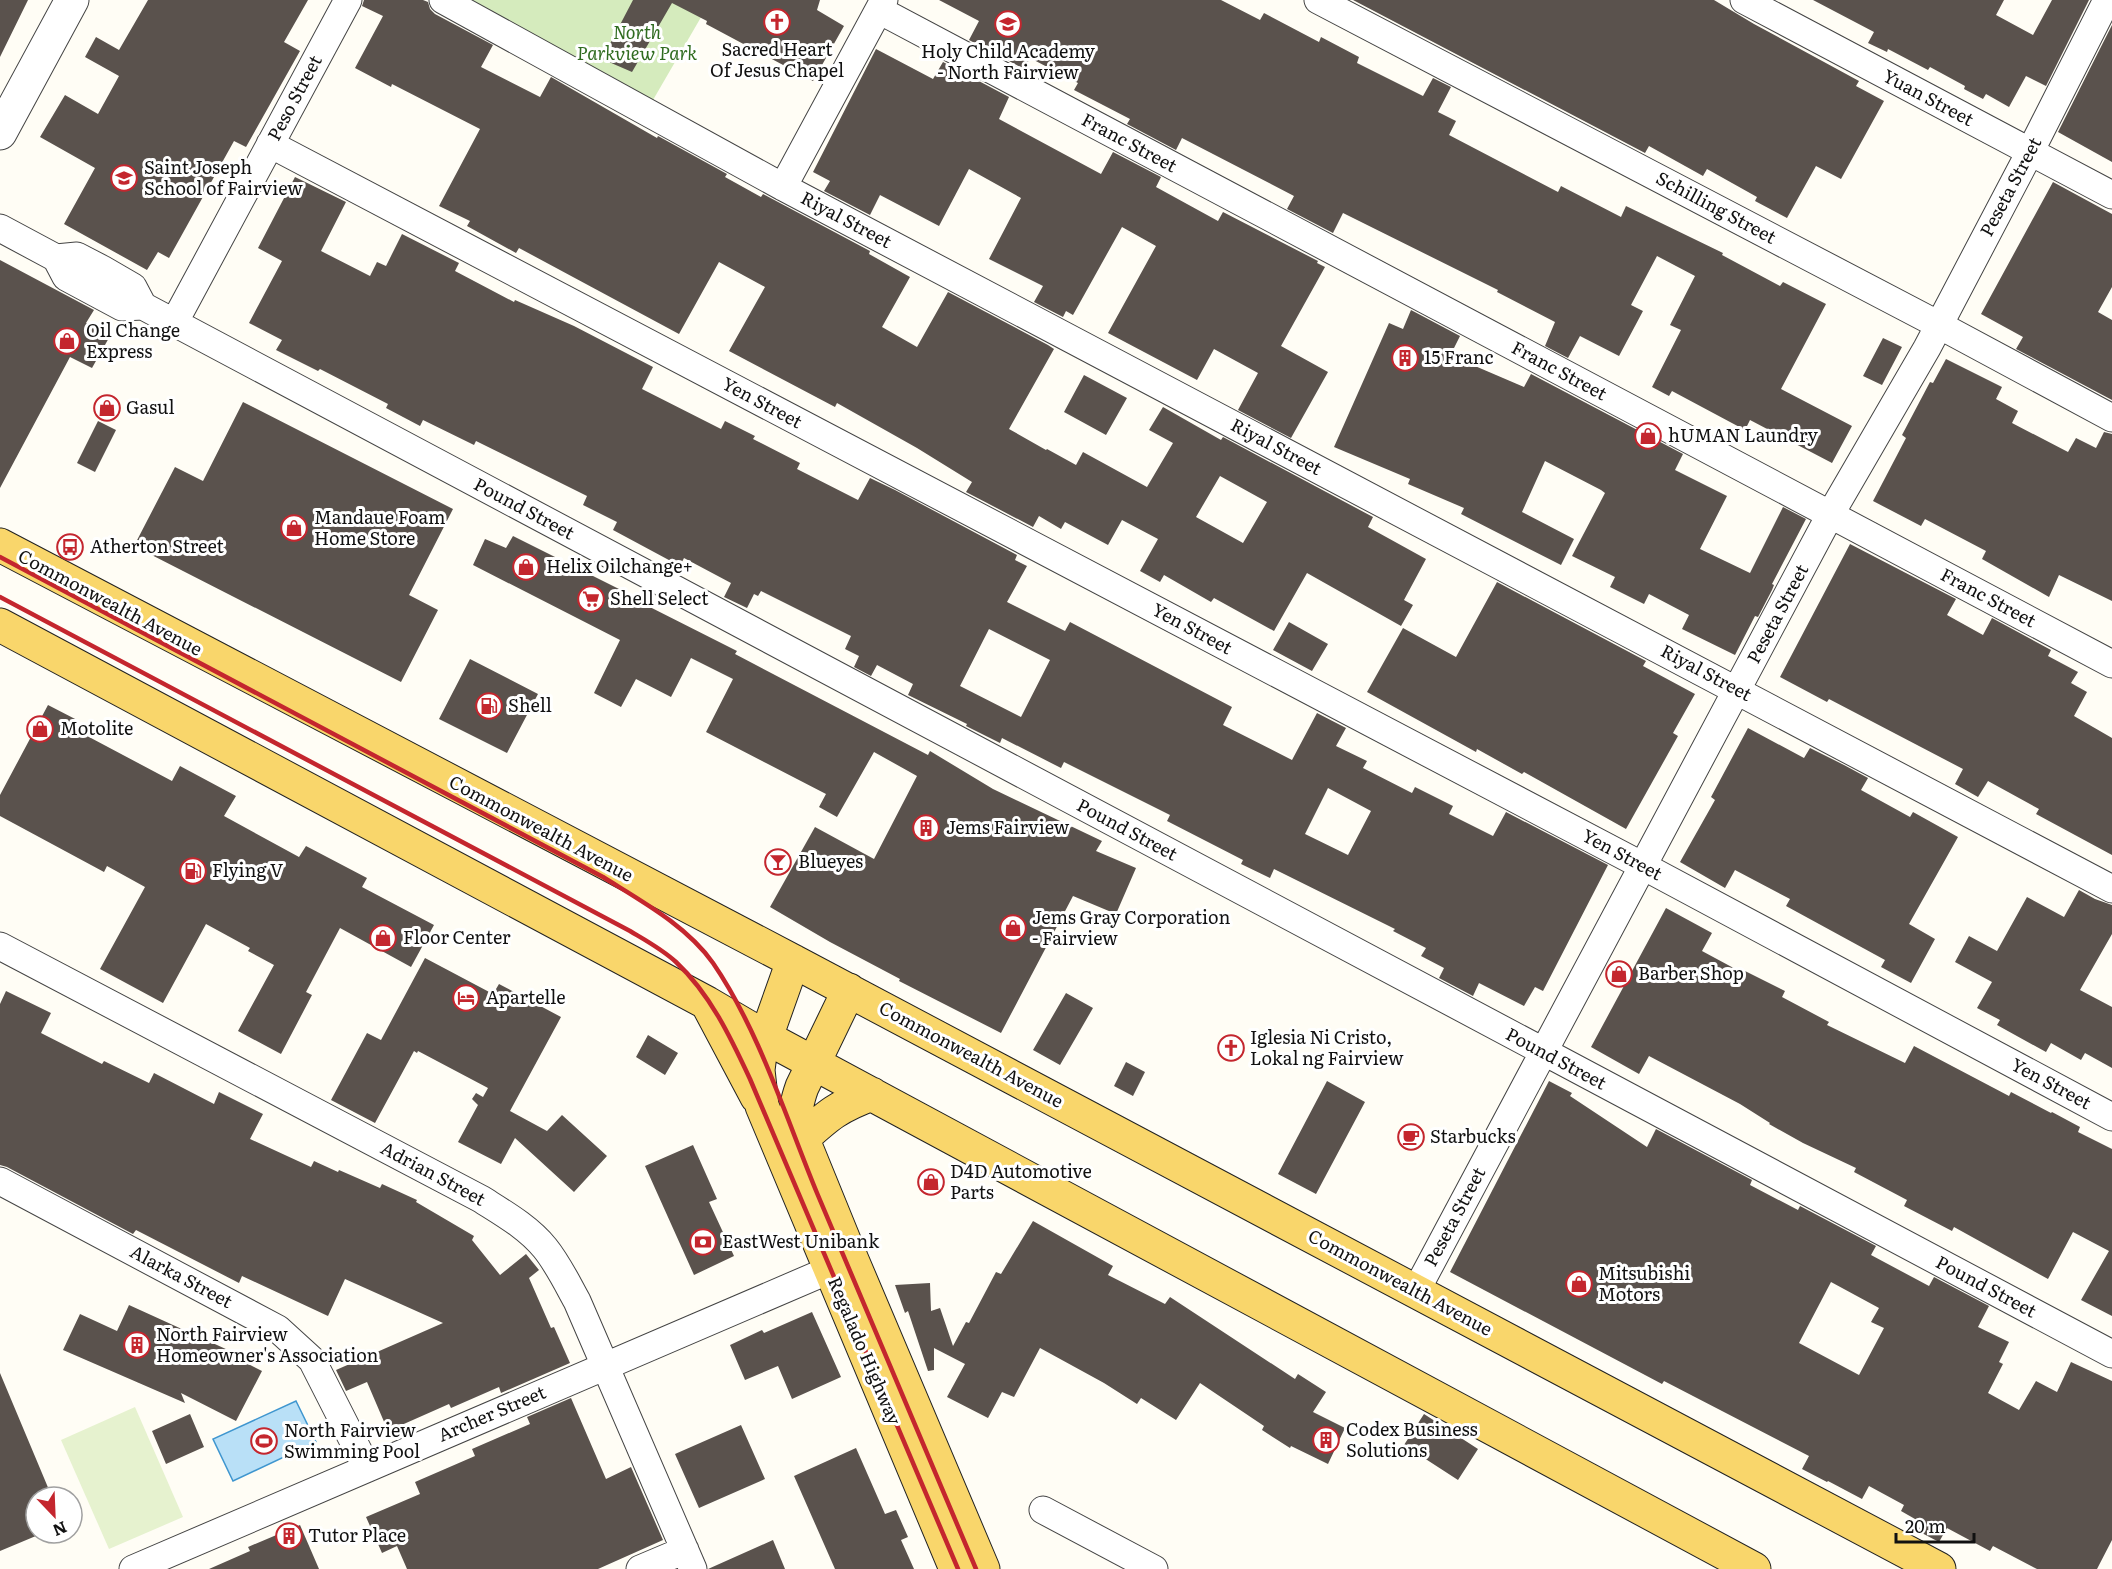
<svg xmlns="http://www.w3.org/2000/svg" width="2112" height="1569" font-family="Literata,serif">
<style>
.green{fill:#d5ebbd}
.pitch{fill:#e6f2cf}
.water{fill:#b9e0f7;stroke:#3f96cf;stroke-width:1.5}
.building{fill:#5a524d;fill-rule:evenodd}
.lines{fill:none;stroke-linecap:round;stroke-linejoin:round}
.minor-casing{stroke:#444;stroke-width:29}
.tertiary-casing{stroke:#444;stroke-width:35}
.primary-casing{stroke:#222;stroke-width:35}
.minor{stroke:#fff;stroke-width:27}
.tertiary{stroke:#fff;stroke-width:33}
.primary{stroke:#f9d66b;stroke-width:33}
.rail{stroke:#c4262e;stroke-width:4.5}
.labels{text-anchor:middle;stroke-width:6;stroke-linejoin:round;paint-order:stroke}
.park-label{font-size:18px;font-style:italic;fill:#2f6b1f;stroke:#fff}
.poi-label{font-size:18px;fill:#111;stroke:#fff;text-anchor:start}
.street-label{font-size:18px;fill:#111;stroke:#fff}
</style>
<rect width="100%" height="100%" fill="#fffdf5"/>
<path class="green" d="M471 0H711L653 100Z"/>
<path class="pitch" d="M135 1407 183 1517 109 1549 61 1440Z"/>
<path class="water" d="M296 1401 316 1442 233 1481 213 1439Z"/>
<path class="building" d="M0 0H28L0 57Z
M148 0H308L284 42 300 51 246 147 234 141 169 258 158 252 147 270 64 224 95 168 40 137 65 95 98 114 119 76 85 57 96 37 119 50Z
M364 0H423L428 2 430 9 435 14 493 45 481 67 540 97 551 77 657 138 658 136 727 174 725 177 761 197 763 194 870 251 869 254 910 277 882 327 917 347 948 292 1048 345 1054 349 1009 429 1046 450 1047 449 1076 465 1083 452 1147 487 1173 443 1149 430 1163 407 1221 440 1223 437 1373 517 1368 527 1426 559 1404 600 1413 605 1401 626 1307 573 1274 631 1214 598 1211 602 1164 575 1160 582 1140 571 1158 539 1122 520 1108 545 1065 522 1061 529 1039 516 1033 527 966 492 972 482 917 448 837 403 835 407 729 351 765 287 719 262 679 334 519 248 516 253 467 226 470 221 439 206 480 129 392 84 391 87 355 68 383 16 362 6ZM1220 476 1267 502 1243 543 1196 517Z
M633 0H820L817 10 844 26 813 81 706 24 707 21 672 3 632 72 602 59Z
M939 0H1221L1260 20 1264 13 1319 42 1321 37 1359 57 1357 63 1423 96 1433 78 1451 87 1438 112 1456 121 1449 135 1558 192 1561 186 1621 217 1626 206 1723 253 1722 255 1780 286 1783 282 1826 304 1781 389 1852 426 1832 463 1750 420 1745 430 1672 391 1669 396 1652 387 1681 330 1670 325 1695 276 1657 256 1631 305 1643 311 1619 356 1580 336 1568 358 1545 346 1555 322 1497 292 1498 290 1343 213 1333 233 1287 209 1294 196 1182 138 1176 150 1127 124 1130 119 1074 90 1078 83 1030 58 1024 69 969 40 979 21Z
M1353 0H1714L1754 24 1859 81 1856 86 1884 101 1841 179 1816 166 1787 218 1755 201 1757 197 1707 169 1703 176 1649 146 1645 153Z
M1813 0H2004L1996 15 2033 35 2052 0H2089L2046 86 2026 76 2009 107 1986 94 1983 99 1964 89 1965 86 1930 67 1928 70 1888 49 1887 52 1868 43 1874 32Z
M2112 25V162L2058 132Z
M876 49 933 79 943 62 1009 97 999 119 1101 174 1113 152 1161 177 1156 187 1218 221 1223 212 1318 261 1317 263 1325 267 1281 346 1328 372 1291 438 1238 410 1258 373 1214 349 1197 380 1108 333 1156 246 1122 227 1073 315 1066 311 1063 317 1034 302 1043 286 989 259 1021 198 969 169 939 226 880 195 870 215 824 191 830 181 813 172Z
M295 177 346 202 321 251 370 276 377 262 386 266 402 234 459 263 455 271 514 302 515 300 574 326 653 367 642 389 721 429 725 421 755 436 753 439 800 463 797 469 858 500 870 478 895 490 1017 555 1015 560 1027 566 1007 602 1065 631 1070 622 1232 707 1223 725 1292 760 1317 713 1346 728 1336 746 1367 761 1363 768 1412 793 1415 787 1453 806 1449 814 1493 836 1506 812 1608 865 1543 991 1535 987 1524 1006 1479 983 1473 996 1439 978 1444 968 1421 956 1426 948 1393 931 1395 929 1274 869 1270 878 1241 864 1243 860 1167 821 1170 815 1064 762 1061 768 1002 738 1000 743 966 726 967 724 908 695 913 684 877 665 871 676 854 667 859 656 845 649 851 636 761 591 758 596 754 594 747 608 724 597 731 583 684 558 680 566 613 530 617 522 583 505 587 496 476 441 474 445 423 420 420 426 386 408 388 404 320 369 318 371 276 350 282 340 249 323 282 261 258 248ZM989 629 1050 660 1021 717 960 686ZM1328 788 1371 811 1348 855 1305 834Z
M2053 182 2112 214V287L2098 312 2112 320V400L2016 349 2023 337 1981 314Z
M0 260 94 310 86 323 110 336 92 368 70 357 0 488Z
M1411 310 1460 336 1453 350 1463 355 1461 360 1524 387 1531 374 1683 454 1675 470 1727 496 1700 549 1750 573 1783 507 1806 519 1772 584 1774 585 1772 590 1758 617 1755 616 1735 655 1682 629 1689 615 1649 594 1644 604 1610 587 1615 577 1572 556 1605 493 1601 490 1545 461 1522 512 1574 539 1561 565 1461 514 1464 508 1408 484 1410 479 1334 447 1389 323 1403 329Z
M1883 338 1902 347 1882 385 1863 376Z
M1946 359 2002 387 1996 399 2018 411 2012 423 2068 452 2076 438 2096 448 2104 432 2112 434V601L2059 575 2049 597 1982 559 1986 551 1925 519 1921 526 1873 501 1906 438 1902 435 1930 382 1933 383Z
M1084 375 1127 398 1106 435 1064 412Z
M243 402 453 509 409 595 438 610 401 682 134 546 175 467 203 481Z
M98 421 116 430 95 472 77 463Z
M513 536 635 597 634 599 737 651 735 654 928 755 930 751 993 789 1102 841 1096 851 1136 868 1116 914 1073 896 1001 1033 899 981 900 979 830 942 770 907 815 827 874 859 917 776 874 752 837 817 819 807 826 794 706 732 733 679 691 658 671 697 636 679 621 707 594 693 620 640 473 565 485 539 506 548Z
M1850 544 1956 599 1947 615 1983 635 1992 618 2051 650 2048 656 2078 672 2071 683 2087 692 2074 716 2112 738V855L2036 814 2039 809 1988 781 1978 797 1955 784 1963 769 1829 699 1827 702 1780 677Z
M1497 582 1646 661 1643 666 1695 694 1673 733 1678 736 1626 829 1524 772 1522 774 1477 749 1476 752 1367 692 1403 628 1456 657Z
M1289 622 1328 644 1312 671 1273 650Z
M470 659 538 694 507 753 439 719Z
M48 705 79 721 74 729 172 781 180 766 236 796 224 816 299 857 306 846 367 878 362 887 434 925 411 967 340 928 306 992 312 995 281 1054 238 1031 274 965 248 951 250 948 206 924 163 1003 100 969 145 887 107 866 104 872 0 816V795Z
M1748 728 1804 758 1810 748 1844 765 1868 778 1861 790 1910 817 1913 812 1958 837 1909 924 1935 939 1911 983 1881 967 1885 960 1786 906 1790 899 1735 870 1725 888 1680 862 1715 800 1711 797Z
M2079 890 2095 899 2112 905V934L2080 990 2112 1007V1068L2085 1053 2081 1060 2051 1043 2046 1052 1997 1025 2000 1020 1977 1008 1992 982 1955 962 1969 936 1997 951 2027 897 2064 917Z
M1666 908 1712 933 1702 951 1741 972 1743 970 1785 991 1782 997 1829 1022 1827 1025 1905 1063 1914 1046 2009 1096 2011 1092 2051 1113 2052 1112 2080 1127 2078 1132 2112 1149V1316L2081 1300 2109 1251 2073 1232 2048 1279 1954 1227 1952 1231 1904 1206 1907 1200 1854 1172 1856 1168 1803 1143 1769 1124 1770 1123 1740 1104 1649 1056 1639 1074 1591 1047Z
M425 958 493 994 499 984 561 1017 510 1111 547 1131 562 1115 607 1156 574 1192 515 1138 501 1164 458 1142 478 1105 472 1099 476 1093 483 1097 488 1088 418 1051 417 1053 414 1051 375 1123 331 1100 367 1033 381 1040Z
M6 991 51 1013 41 1033 102 1064 104 1061 149 1083 154 1073 214 1104 219 1092 263 1114 250 1139 311 1167 314 1161 338 1172 339 1170 380 1188 382 1184 417 1200 416 1202 474 1236 472 1240 500 1275 526 1254 539 1270 529 1278 551 1328 554 1327 570 1363 501 1393 499 1387 451 1408 449 1404 388 1431 367 1382 346 1391 336 1370 443 1323 345 1279 328 1316 242 1276 239 1283 136 1230 133 1234 7 1167 0 1165V1004Z
M1066 993 1093 1008 1060 1065 1033 1050Z
M648 1035 678 1053 665 1075 636 1057Z
M1126 1062 1145 1072 1133 1096 1114 1086Z
M1327 1081 1365 1102 1316 1194 1278 1174Z
M1549 1081 1572 1093 1570 1096 1647 1147 1656 1129 1752 1180 1750 1185 1798 1210 1800 1206 1876 1246 1871 1255 1929 1286 1934 1277 1989 1306 1978 1327 2009 1342 1999 1362 2003 1364 1988 1393 2019 1410 2036 1381 2057 1392 2071 1362 2112 1381V1540L2097 1569H2037L1993 1546 1990 1551 1947 1528 1939 1542 1918 1531 1922 1523 1901 1511 1904 1505 1869 1486 1862 1499 1828 1481 1827 1482 1802 1469 1809 1456 1664 1381 1662 1384 1450 1272ZM1831 1282 1879 1308 1871 1322 1884 1328 1859 1375 1799 1343Z
M693 1145 717 1199 709 1202 734 1256 694 1275 645 1166Z
M1033 1221 1113 1266 1108 1275 1165 1304 1170 1297 1295 1379 1298 1374 1326 1392 1313 1412 1345 1428 1328 1464 1291 1446 1290 1448 1262 1430 1264 1426 1200 1383 1176 1420 1141 1398 1137 1404 1104 1383 1040 1348 1014 1397 1002 1392 988 1418 947 1397 965 1364 934 1348V1370L928 1371 908 1311 905 1313 895 1285 930 1283 931 1311 940 1308 953 1346 966 1322 969 1323 996 1272 1001 1274Z
M129 1305 228 1350 227 1353 262 1371 236 1421 181 1393 185 1403 63 1350 80 1314 117 1331Z
M812 1312 841 1377 792 1399 778 1366 745 1380 730 1345 762 1330 764 1333Z
M0 1373 52 1497H36V1533H43L0 1551Z
M571 1398 606 1479 631 1467 663 1540 598 1569H407L397 1546 382 1553 366 1517 420 1494 415 1482 475 1456 472 1449 530 1424 527 1417Z
M190 1414 204 1447 166 1464 152 1431Z
M1424 1414 1478 1449 1458 1480 1404 1445Z
M741 1425 765 1479 699 1508 675 1454Z
M856 1448 885 1514 896 1510 908 1537 901 1540 914 1569H835L794 1476Z
M300 1525 319 1569H209L250 1551 248 1547Z
M773 1540 785 1569H708Z"/>
<g class="lines">
<g class="minor-casing">
<path id="minor" d="M443 0 783 187 2112 889
M1318 0 1939 325 2112 418
M1744 0 2112 195
M879 10 2112 664
M270 144 1643 866 2112 1117
M783 187 884 0
M0 228 56 258 77 256 102 269 133 287 143 306
M56 258 66 277 122 307 143 306 2112 1354
M174 323 348 0
M0 946 481 1199C503 1213 528 1227 545 1248 558 1264 567 1283 577 1301L693 1569
M0 1181 278 1329 312 1360 367 1468
M1416 1291 1830 515 1927 348 2030 152 2107 0
M1043 1510 1154 1569
M133 1569 848 1262
M640 1569 685 1550"/>
</g>
<g class="tertiary-casing">
<path id="tertiary" d="M0 133 72 0"/>
</g>
<g class="primary-casing">
<path id="primary" d="M0 545 793 961 1939 1569
M0 625 707 1003 765 1037 1754 1569
M793 961 760 1054 758 1070 762 1106 956 1569
M849 990 802 1087C797 1101 795 1111 797 1125L852 1260 983 1569
M707 1003 757 1097
M802 1139C828 1115 839 1106 872 1094"/>
</g>
<use href="#minor" class="minor"/>
<use href="#tertiary" class="tertiary"/>
<use href="#primary" class="primary"/>
<path class="rail" d="M0 557 603 877C641 901 686 925 713 963 759 1030 786 1118 817 1193 869 1319 923 1444 976 1569
M0 597 630 931C645 940 662 949 676 962 710 994 730 1036 750 1079L958 1569"/>
</g>
<defs>
<g id="church-ring" transform="scale(1.35)"><circle r="9.5" fill="#fff" stroke="#c4262e" stroke-width="1.5"/><path d="M-1.2-6h2.4v3.5h3.3v2.4h-3.3V6h-2.4V-.1h-3.3v-2.4h3.3Z" fill="#c4262e"/></g>
<g id="school-ring" transform="scale(1.35)"><circle r="9.5" fill="#fff" stroke="#c4262e" stroke-width="1.5"/><path d="M0-5L7-2L0 1L-7-2ZM-4 1L0 2.5L4 1V4Q0 6-4 4Z" fill="#c4262e"/></g>
<g id="shop-ring" transform="scale(1.35)"><circle r="9.5" fill="#fff" stroke="#c4262e" stroke-width="1.5"/><path d="M-5-2.5h2.3a2.7 3.5 0 0 1 5.4 0H5L5.5 6h-11ZM-1.5-2.5h3a1.5 2.3 0 0 0-3 0Z" fill="#c4262e"/></g>
<g id="building-ring" transform="scale(1.35)"><circle r="9.5" fill="#fff" stroke="#c4262e" stroke-width="1.5"/><path d="M-4-6H4V6H1V3H-1V6H-4ZM-2.5-4.3h1.7v1.8h-1.7ZM.8-4.3h1.7v1.8H.8ZM-2.5-1h1.7V.8h-1.7ZM.8-1h1.7V.8H.8Z" fill="#c4262e"/></g>
<g id="bus-ring" transform="scale(1.35)"><circle r="9.5" fill="#fff" stroke="#c4262e" stroke-width="1.5"/><path d="M-5-6H5V4H4V6H2V4H-2V6H-4V4H-5ZM-3.5-4V0h7V-4ZM-3.5 1.2v1.5H-2V1.2ZM2 1.2v1.5H3.5V1.2Z" fill="#c4262e"/></g>
<g id="supermarket-ring" transform="scale(1.35)"><circle r="9.5" fill="#fff" stroke="#c4262e" stroke-width="1.5"/><path d="M-6-5.5h2.5l.6 2H6L4.5 2H-2.5L-4.4-4H-6ZM-1.5 3.2a1.3 1.3 0 1 0 .1 0ZM3 3.2a1.3 1.3 0 1 0 .1 0Z" fill="#c4262e"/></g>
<g id="fuel-ring" transform="scale(1.35)"><circle r="9.5" fill="#fff" stroke="#c4262e" stroke-width="1.5"/><path d="M-5.5-6h7V0h2V4h1.3V-2.5L3-4.5l.8-.8L6-3V5H2.5V1h-1V6h-7ZM-4.2-4.7v3.2H.2V-4.7Z" fill="#c4262e"/></g>
<g id="bar-ring" transform="scale(1.35)"><circle r="9.5" fill="#fff" stroke="#c4262e" stroke-width="1.5"/><path d="M-6-5H6L.8 .8V4.5H3.5V6h-7V4.5H-.8V.8Z" fill="#c4262e"/></g>
<g id="hotel-ring" transform="scale(1.35)"><circle r="9.5" fill="#fff" stroke="#c4262e" stroke-width="1.5"/><path d="M-6-4.5h1.5V1H6V5H4.5V3h-9V5H-6ZM-4 0a1.8 1.8 0 1 1 3.6 0ZM.5 0V-2.5h3Q6-2.5 6 0Z" fill="#c4262e"/></g>
<g id="cafe-ring" transform="scale(1.35)"><circle r="9.5" fill="#fff" stroke="#c4262e" stroke-width="1.5"/><path d="M-5.5-4.5H6V0H3Q3 3.5 0 3.5H-2.5Q-5.5 3.5-5.5 0ZM3-3.2v2h1.7v-2ZM-6 4.5H4V6H-6Z" fill="#c4262e"/></g>
<g id="bank-ring" transform="scale(1.35)"><circle r="9.5" fill="#fff" stroke="#c4262e" stroke-width="1.5"/><path d="M-6-4H6V4H-6ZM0-2.3a2.3 2.3 0 1 0 0 4.6a2.3 2.3 0 1 0 0-4.6Z" fill="#c4262e"/></g>
<g id="stadium-ring" transform="scale(1.35)"><circle r="9.5" fill="#fff" stroke="#c4262e" stroke-width="1.5"/><path d="M0-5a6.5 5 0 1 0 0 10a6.5 5 0 1 0 0-10ZM-3.5-1.8h7v3.6h-7Z" fill="#c4262e"/></g>
</defs>
<g fill-rule="evenodd">
<use href="#church-ring" x="777" y="22"/>
<use href="#school-ring" x="1008" y="24"/>
<use href="#school-ring" x="124" y="178"/>
<use href="#shop-ring" x="67" y="341"/>
<use href="#building-ring" x="1405" y="358"/>
<use href="#shop-ring" x="107" y="408"/>
<use href="#shop-ring" x="1648" y="436"/>
<use href="#shop-ring" x="294" y="528"/>
<use href="#bus-ring" x="70" y="547"/>
<use href="#shop-ring" x="526" y="567"/>
<use href="#supermarket-ring" x="591" y="599"/>
<use href="#fuel-ring" x="489" y="706"/>
<use href="#shop-ring" x="40" y="729"/>
<use href="#building-ring" x="926" y="828"/>
<use href="#bar-ring" x="778" y="862"/>
<use href="#fuel-ring" x="193" y="871"/>
<use href="#shop-ring" x="1013" y="928"/>
<use href="#shop-ring" x="383" y="938"/>
<use href="#shop-ring" x="1619" y="974"/>
<use href="#hotel-ring" x="466" y="998"/>
<use href="#church-ring" x="1231" y="1048"/>
<use href="#cafe-ring" x="1411" y="1137"/>
<use href="#shop-ring" x="931" y="1182"/>
<use href="#bank-ring" x="703" y="1242"/>
<use href="#shop-ring" x="1579" y="1284"/>
<use href="#building-ring" x="137" y="1345"/>
<use href="#building-ring" x="1326" y="1440"/>
<use href="#stadium-ring" x="264" y="1441"/>
<use href="#building-ring" x="289" y="1536"/>
</g>
<g class="labels">
<g class="park-label">
<text x="637" y="39">North<tspan x="637" dy="21">Parkview Park</tspan></text>
</g>
<g class="poi-label">
<text x="777" y="56" text-anchor="middle">Sacred Heart<tspan x="777" dy="21">Of Jesus Chapel</tspan></text>
<text x="1008" y="58" text-anchor="middle">Holy Child Academy<tspan x="1008" dy="21">- North Fairview</tspan></text>
<text x="144" y="174">Saint Joseph<tspan x="144" dy="21">School of Fairview</tspan></text>
<text x="86" y="337">Oil Change<tspan x="86" dy="21">Express</tspan></text>
<text x="1424" y="364">15 Franc</text>
<text x="126" y="414">Gasul</text>
<text x="1668" y="442">hUMAN Laundry</text>
<text x="314" y="524">Mandaue Foam<tspan x="314" dy="21">Home Store</tspan></text>
<text x="90" y="553">Atherton Street</text>
<text x="546" y="573">Helix Oilchange+</text>
<text x="610" y="605">Shell Select</text>
<text x="508" y="712">Shell</text>
<text x="60" y="735">Motolite</text>
<text x="946" y="834">Jems Fairview</text>
<text x="798" y="868">Blueyes</text>
<text x="212" y="877">Flying V</text>
<text x="1032" y="924">Jems Gray Corporation<tspan x="1032" dy="21">- Fairview</tspan></text>
<text x="403" y="944">Floor Center</text>
<text x="1638" y="980">Barber Shop</text>
<text x="486" y="1004">Apartelle</text>
<text x="1250" y="1044">Iglesia Ni Cristo,<tspan x="1250" dy="21">Lokal ng Fairview</tspan></text>
<text x="1430" y="1143">Starbucks</text>
<text x="950" y="1178">D4D Automotive<tspan x="950" dy="21">Parts</tspan></text>
<text x="722" y="1248">EastWest Unibank</text>
<text x="1598" y="1280">Mitsubishi<tspan x="1598" dy="21">Motors</tspan></text>
<text x="156" y="1341">North Fairview<tspan x="156" dy="21">Homeowner's Association</tspan></text>
<text x="1346" y="1436">Codex Business<tspan x="1346" dy="21">Solutions</tspan></text>
<text x="284" y="1437">North Fairview<tspan x="284" dy="21">Swimming Pool</tspan></text>
<text x="308" y="1542">Tutor Place</text>
</g>
<g class="street-label">
<text transform="translate(295 98) rotate(-62)" y="6">Peso Street</text>
<text transform="translate(1928 98) rotate(28)" y="6">Yuan Street</text>
<text transform="translate(1129 143) rotate(28)" y="6">Franc Street</text>
<text transform="translate(2011 187) rotate(-62)" y="6">Peseta Street</text>
<text transform="translate(1716 208) rotate(28)" y="6">Schilling Street</text>
<text transform="translate(846 220) rotate(28)" y="6">Riyal Street</text>
<text transform="translate(1559 371) rotate(28)" y="6">Franc Street</text>
<text transform="translate(762 403) rotate(28)" y="6">Yen Street</text>
<text transform="translate(1276 447) rotate(28)" y="6">Riyal Street</text>
<text transform="translate(524 509) rotate(28)" y="6">Pound Street</text>
<text transform="translate(1988 598) rotate(28)" y="6">Franc Street</text>
<text transform="translate(110 603) rotate(28)" y="6">Commonwealth Avenue</text>
<text transform="translate(1778 614) rotate(-62)" y="6">Peseta Street</text>
<text transform="translate(1192 629) rotate(28)" y="6">Yen Street</text>
<text transform="translate(1706 673) rotate(28)" y="6">Riyal Street</text>
<text transform="translate(541 829) rotate(28)" y="6">Commonwealth Avenue</text>
<text transform="translate(1127 830) rotate(28)" y="6">Pound Street</text>
<text transform="translate(1622 855) rotate(28)" y="6">Yen Street</text>
<text transform="translate(971 1055) rotate(28)" y="6">Commonwealth Avenue</text>
<text transform="translate(1556 1059) rotate(28)" y="6">Pound Street</text>
<text transform="translate(2051 1084) rotate(28)" y="6">Yen Street</text>
<text transform="translate(433 1174) rotate(28)" y="6">Adrian Street</text>
<text transform="translate(1455 1217) rotate(-62)" y="6">Peseta Street</text>
<text transform="translate(181 1277) rotate(28)" y="6">Alarka Street</text>
<text transform="translate(1400 1283) rotate(28)" y="6">Commonwealth Avenue</text>
<text transform="translate(1986 1287) rotate(28)" y="6">Pound Street</text>
<text transform="translate(864 1351) rotate(67)" y="6">Regalado Highway</text>
<text transform="translate(492 1414) rotate(-23)" y="6">Archer Street</text>
</g>
</g>
<g transform="translate(54 1515) rotate(157)"><circle r="28" fill="#ffffff" stroke="#a0a0a0" stroke-width="1.5"/>
<path d="M0-4.5L10 22L0 15L-10 22Z" fill="#c4262e"/>
<text y="-9" font-size="16" font-weight="bold" text-anchor="middle" fill="#111111">N</text>
</g>
<path d="M1896 1533v9h78v-9" fill="none" stroke="#111111" stroke-width="3"/>
<text x="1905" y="1533" font-size="18" fill="#111111" stroke="#ffffff" stroke-width="4.5" paint-order="stroke">20 m</text>
</svg>
